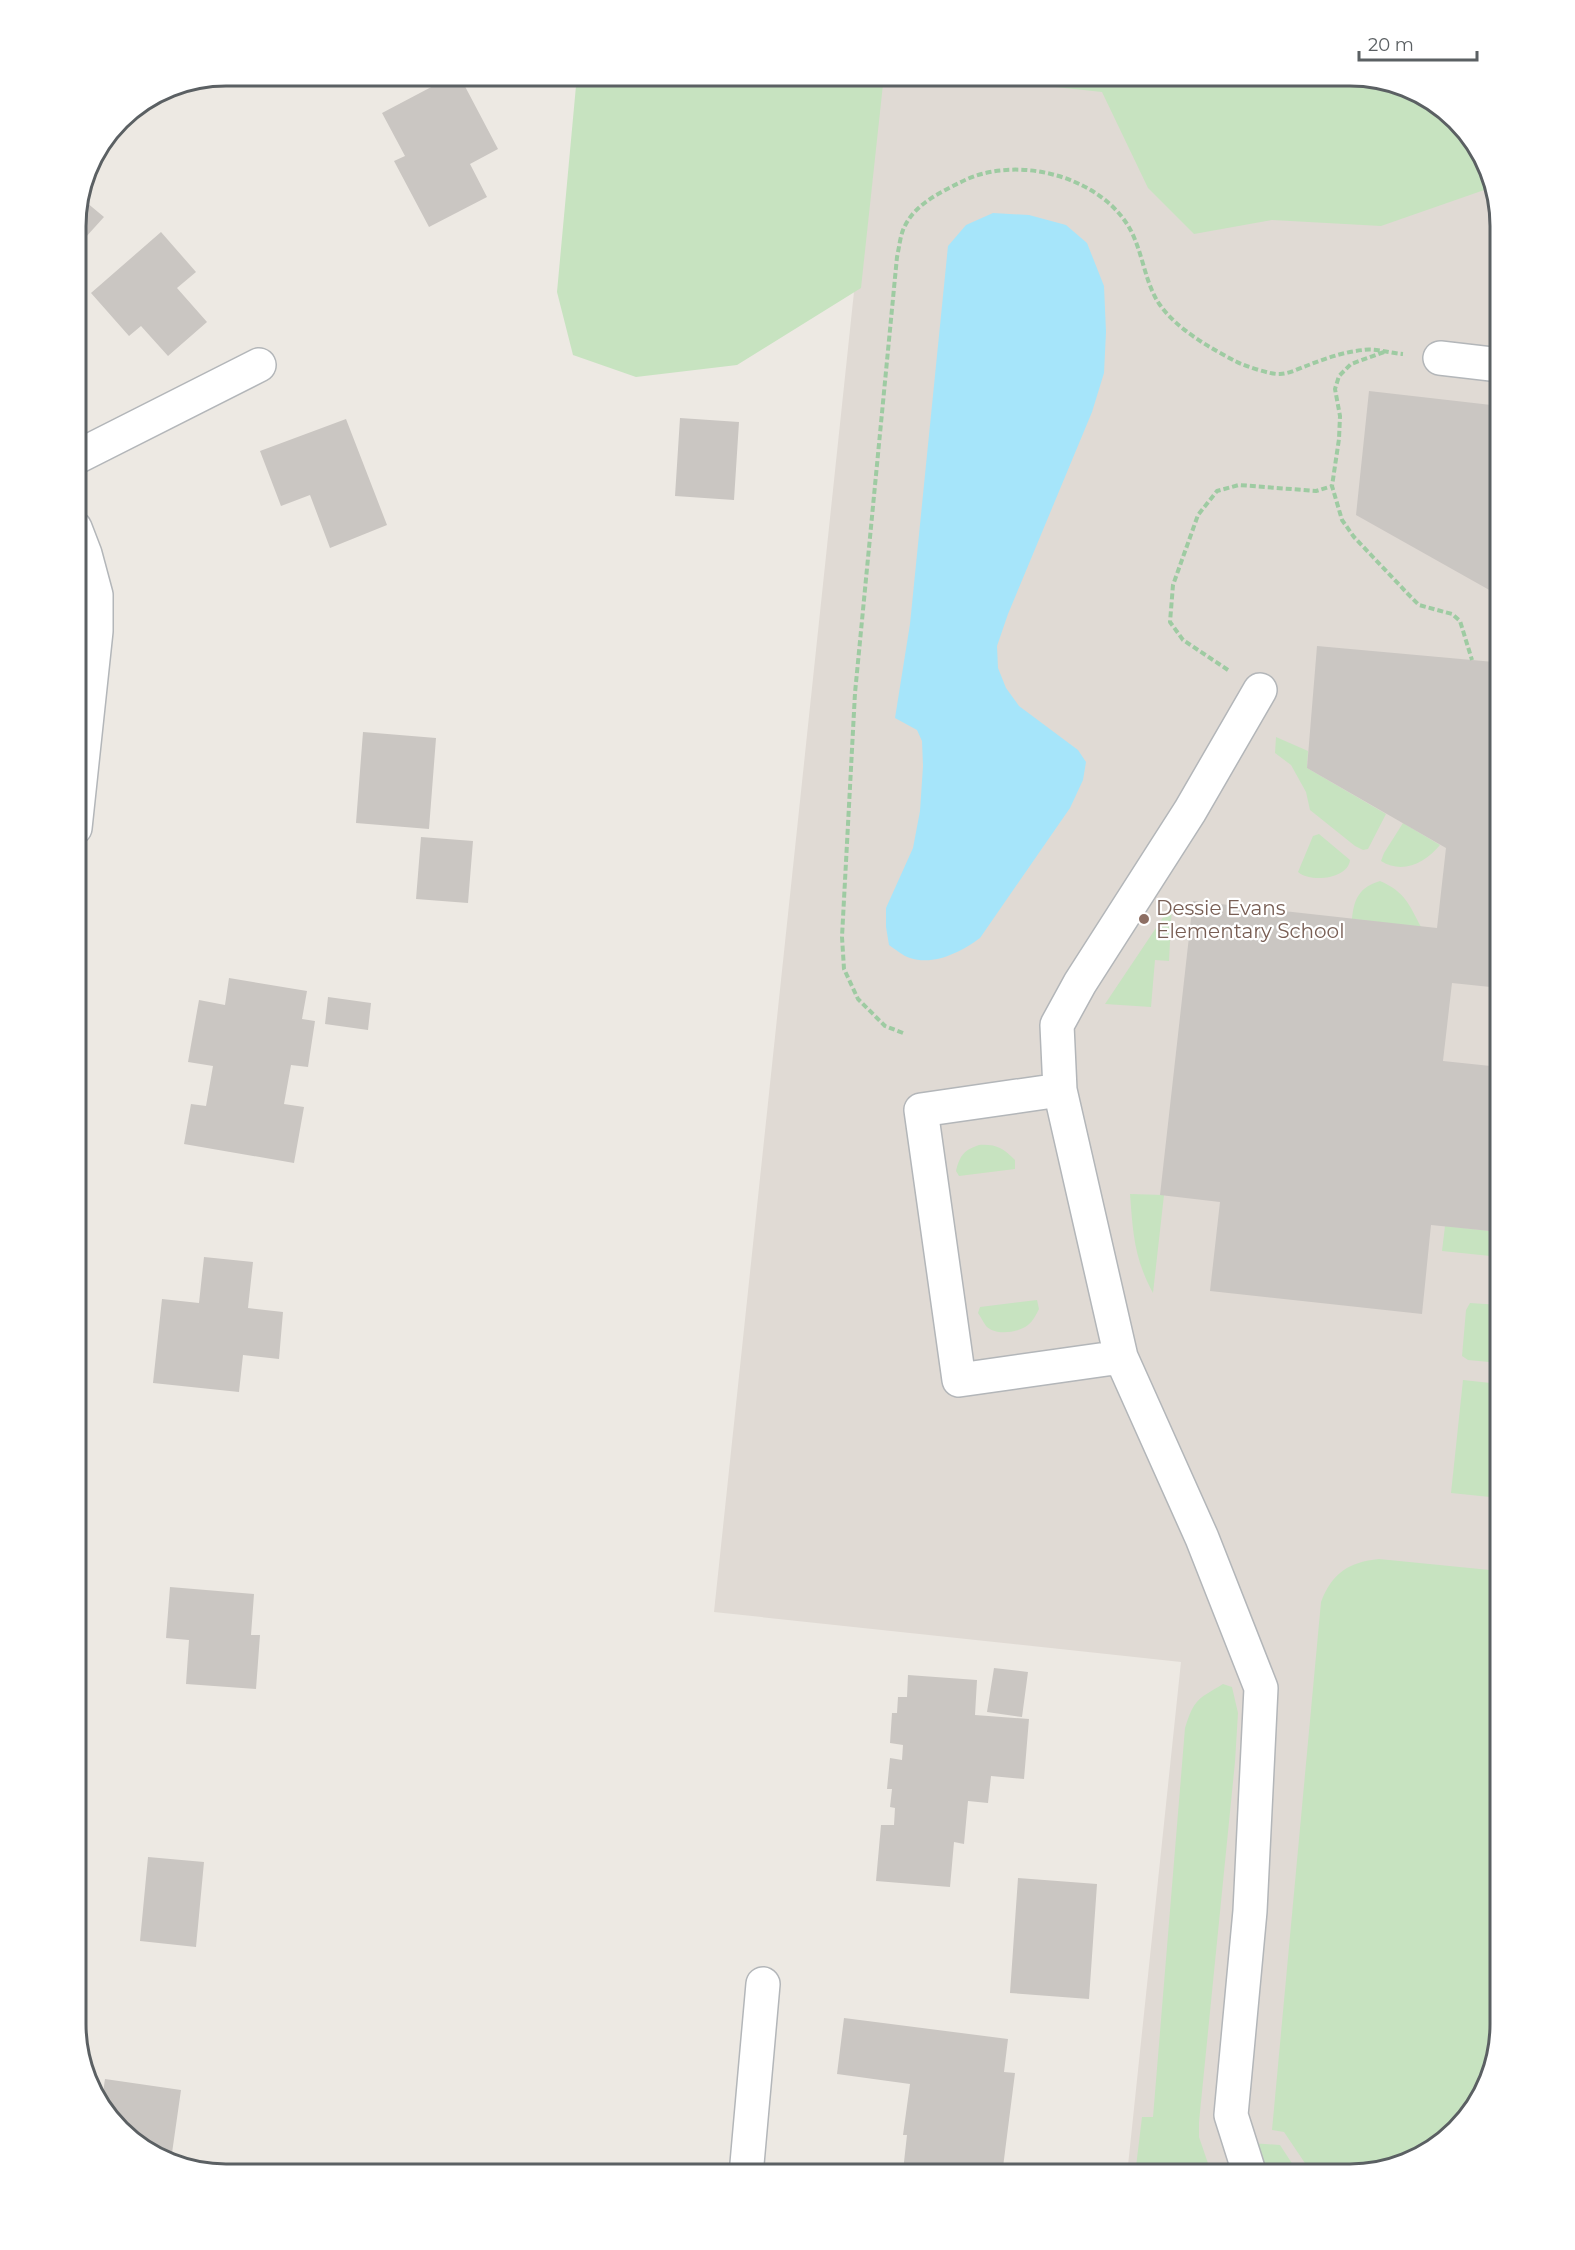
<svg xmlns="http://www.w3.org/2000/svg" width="1575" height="2250" font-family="Montserrat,sans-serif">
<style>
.education{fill:#e0dad4}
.green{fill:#c7e3c0}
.water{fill:#a6e5fa}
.building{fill:#cac6c2}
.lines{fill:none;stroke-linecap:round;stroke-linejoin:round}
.minor-casing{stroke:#b3b6b9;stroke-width:36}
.path{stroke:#9ecba2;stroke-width:4;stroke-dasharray:6 3;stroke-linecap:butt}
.minor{stroke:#fff;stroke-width:33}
.education-dot{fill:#8d6e63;stroke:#fff;stroke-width:2}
.labels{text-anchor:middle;stroke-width:4.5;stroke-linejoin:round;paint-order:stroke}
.education-label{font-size:20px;fill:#785e54;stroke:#fff;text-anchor:start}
.rim{fill:none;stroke:#5b6063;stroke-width:3}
</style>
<rect width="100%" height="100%" fill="#ede9e3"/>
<path class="education" d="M877 75H1086L1480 151 1500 226V2024L1480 2100 1424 2155 1349 2175H1127L1181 1662 714 1612Z"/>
<path class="green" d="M577 75H884L861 288 737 365 636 377 573 355 557 292Z
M945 75H1359L1425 95 1480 151 1490 188 1381 226 1272 220 1194 234 1148 188 1102 92Z
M1276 737 1308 751 1307 768 1386 814 1368 849 1363 850 1355 846 1310 810 1306 792 1291 765 1275 753Z
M1403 823 1440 845C1426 862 1403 875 1381 861L1384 853Z
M1319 834 1350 860C1348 879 1311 883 1298 872L1313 836Z
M1380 881C1405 892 1409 904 1421 927L1352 919C1354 898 1360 887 1380 881Z
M1172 904 1169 961 1155 960 1151 1007 1105 1004Z
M979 1145C996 1144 1003 1148 1015 1160V1169L959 1176 956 1171C960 1155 964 1150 979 1145Z
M1130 1194 1164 1195 1153 1293C1134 1258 1133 1233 1130 1194Z
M1445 1226 1500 1232V1257L1442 1251Z
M1037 1300 1039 1309C1036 1315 1033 1321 1028 1325 1018 1333 995 1336 986 1326 983 1322 981 1317 978 1313L980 1307Z
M1470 1303 1500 1305V1363L1468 1360 1462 1356 1466 1310Z
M1463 1380 1500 1384V1498L1451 1493Z
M1379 1559 1500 1571V2024L1480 2100 1424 2155 1349 2175H1313L1284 2132 1272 2130 1321 1602C1332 1573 1349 1562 1379 1559Z
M1223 1684 1232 1687 1238 1713 1235 1762 1199 2122V2137L1212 2175H1135L1142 2117H1153L1185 1728C1194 1699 1198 1699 1223 1684Z
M1250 2143 1280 2145 1297 2171 1291 2175H1261Z"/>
<path class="water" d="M993 213 1029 215 1066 225 1087 243 1104 286 1106 332 1104 373 1092 412 1008 614 997 646 998 668 1006 688 1019 706 1078 750 1086 762 1083 780 1070 808 980 938C961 952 934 966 910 958 903 956 895 949 889 945L886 927V908L913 848 920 811 923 766 922 741 917 730 895 718 910 624 948 246 966 225Z"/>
<path class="building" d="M454 75H459L498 149 470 164 487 197 429 227 394 161 405 156 382 113Z
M80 197 104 217 75 249V216Z
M161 232 196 272 177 288 207 322 168 356 141 326 129 336 91 293Z
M1369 391 1500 406V596L1356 515Z
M680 418 739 422 734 500 675 496Z
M346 419 387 525 330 548 310 495 281 506 260 451Z
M1498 611H1500V988L1452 983 1443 1061 1500 1067V1232L1431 1225 1422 1314 1210 1291 1220 1202 1160 1195 1193 901 1437 928 1446 848 1307 768 1317 646 1494 662Z
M363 732 436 738 429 829 356 823Z
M421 837 473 841 468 903 416 899Z
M229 978 307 991 302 1019 315 1021 308 1067 291 1065 284 1104 304 1107 294 1163 184 1144 191 1104 206 1106 213 1066 188 1062 199 1000 225 1005Z
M328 997 371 1003 368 1030 325 1024Z
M204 1257 253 1262 248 1308 283 1312 279 1359 243 1355 239 1392 153 1383 162 1299 199 1303Z
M170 1587 254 1594 251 1635H260L256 1689 186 1684 189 1640 166 1638Z
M994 1668 1028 1672 1022 1717 987 1712Z
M908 1675 977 1680 975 1715 1029 1719 1024 1779 991 1776 988 1803 968 1801 964 1844 954 1842 950 1887 876 1881 881 1825H894L895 1808 890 1807 892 1789H887L890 1758 902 1760 903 1745 890 1743 892 1713H897L898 1697H907Z
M148 1857 204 1862 196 1947 140 1941Z
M1018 1878 1097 1884 1089 1999 1010 1993Z
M844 2018 1008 2039 1004 2072 1015 2073 1002 2175H930L903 2171 907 2135H903L910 2084 837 2074Z
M105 2079 181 2090 171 2160 142 2150 101 2106Z"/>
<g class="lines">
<g class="minor-casing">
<path id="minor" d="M1440 358 1500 365
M75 458 259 365
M75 828 96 631V595L85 554 75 528
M1060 1090 921 1110 959 1380 1121 1357
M746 2175 763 1984
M1250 2175 1231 2115 1250 1911 1261 1688 1202 1538 1121 1357 1060 1090 1057 1025 1080 983 1190 811 1260 690"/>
</g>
<path class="path" d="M1384 352 1351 364 1339 376 1335 389 1340 416 1339 439 1332 486 1342 520 1354 537 1408 594 1419 605 1452 614 1460 621 1472 660
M1228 670 1183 640 1170 622 1173 585 1198 515 1217 491 1239 485 1316 491 1332 486
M903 1033 885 1026 858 999 844 969 842 937 855 693 897 257C899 248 900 238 903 230 913 205 939 193 961 182 1013 155 1092 174 1125 221 1143 246 1143 281 1160 305 1178 330 1210 348 1237 362 1245 366 1272 375 1280 374 1288 374 1298 369 1306 366 1324 359 1343 352 1363 350 1375 348 1390 353 1403 354"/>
<use href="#minor" class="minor"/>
</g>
<circle class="education-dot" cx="1144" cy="919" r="6"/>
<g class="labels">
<g class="education-label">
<text x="1156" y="915">Dessie Evans<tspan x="1156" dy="23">Elementary School</tspan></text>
</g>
</g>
<path d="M0 0H1575V2250H0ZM226 86H1350A140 140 0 0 1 1490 226V2024A140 140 0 0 1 1350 2164H226A140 140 0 0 1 86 2024V226A140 140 0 0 1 226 86Z" fill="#fff" fill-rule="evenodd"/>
<path class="rim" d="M226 86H1350A140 140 0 0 1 1490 226V2024A140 140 0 0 1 1350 2164H226A140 140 0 0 1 86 2024V226A140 140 0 0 1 226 86Z"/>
<path d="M1359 51v9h118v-9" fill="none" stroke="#5b6063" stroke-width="3"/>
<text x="1368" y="51" font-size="18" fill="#5b6063" stroke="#ffffff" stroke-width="4.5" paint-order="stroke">20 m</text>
</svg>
